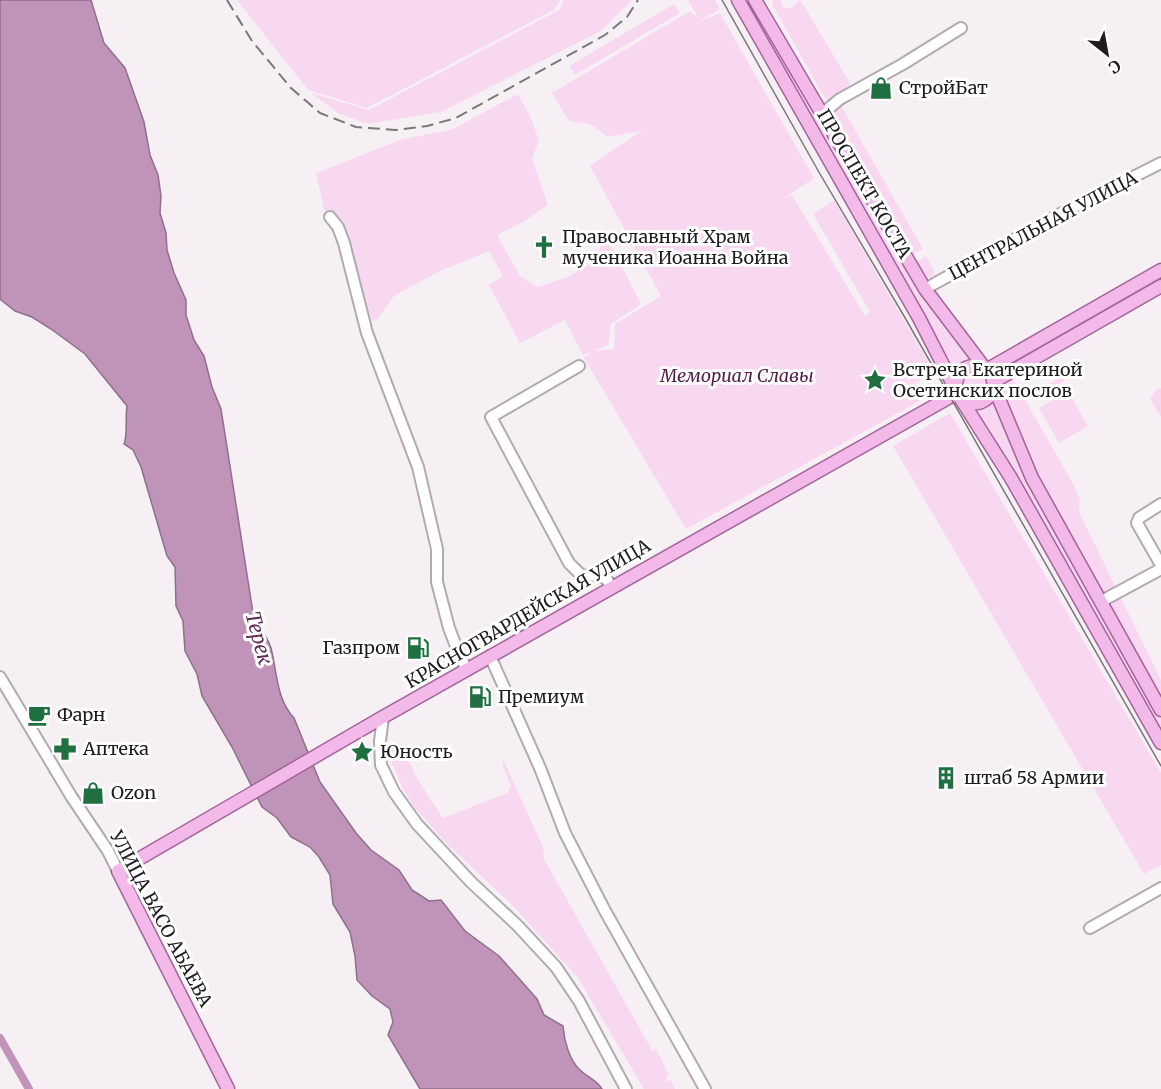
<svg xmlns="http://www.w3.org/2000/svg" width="1161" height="1089" font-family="Merriweather,serif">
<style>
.green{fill:#f8d8f1}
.water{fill:#c094b8;stroke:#8f708a;stroke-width:1.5}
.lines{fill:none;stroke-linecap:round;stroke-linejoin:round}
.canal{stroke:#c094b8;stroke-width:8}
.minor-casing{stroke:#b0abaf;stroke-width:14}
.major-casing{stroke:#a36499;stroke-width:15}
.minor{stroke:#fff;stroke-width:10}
.major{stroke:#f2b9e9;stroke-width:12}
.tram{stroke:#7b777a;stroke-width:1.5}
.rail{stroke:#7b777a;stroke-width:2;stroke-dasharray:12 6;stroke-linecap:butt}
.labels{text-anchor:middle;stroke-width:6;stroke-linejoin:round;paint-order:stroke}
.poi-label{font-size:18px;fill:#1e1c1e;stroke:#fff;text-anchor:start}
.street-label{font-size:18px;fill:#1e1c1e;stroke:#fff}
.park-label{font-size:18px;font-style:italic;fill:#56214f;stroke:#fff}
.water-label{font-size:20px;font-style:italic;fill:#622b5a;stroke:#fff}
</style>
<rect width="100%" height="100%" fill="#f6f0f4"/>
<path class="green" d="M237 0H560L554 10 367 108 308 90Z
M564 0H632L601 31 441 112 367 124 338 113 311 93 369 110 559 10Z
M688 0H715L720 9 700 21 720 13 814 178 783 199 792 195 865 316 870 312 813 214 834 200 934 372 912 385 905 375 920 401 686 529 584 358 592 352 583 355 565 320 520 343 489 285 503 276 489 251 440 271 394 296 376 321 367 320 324 209 316 173 402 139 451 130 518 94 532 120 539 141 532 158 548 205 523 222 497 235 520 276 538 287 570 276 593 262 606 236 641 304 611 324 608 345 594 351 614 349 615 324 661 296 590 166 641 131 608 137 590 124 569 121 552 93 690 11 699 19Z
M773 0H780L784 7 790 9 798 1H801L850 83 848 86 828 100 824 97 772 4Z
M674 4 680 13 575 75 569 66Z
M760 17 919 292 975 362 954 375 757 18Z
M839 104 842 107 923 249 910 256 829 116 828 112Z
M926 256 935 272 931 278H927L915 263Z
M963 385a12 12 0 1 1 24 0a12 12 0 1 1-24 0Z
M1062 376 1065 381 1035 399 1032 394Z
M1007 381H1013L1016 384 1075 487 1080 500 1079 512 1161 680V694L1036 477 1003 389V384Z
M1161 388V417L1150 398 1156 390Z
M1068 391 1088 426 1059 443 1039 408Z
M994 398 1123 651 1161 719V735L973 407Z
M950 413 1161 773V865L1144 874 893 446Z
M398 742 419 781 443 818 507 793 511 786 503 766V759L544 849 543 857 653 1052 656 1049 669 1075 666 1077 668 1082 671 1080 675 1089H644L578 978 513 906 445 842 414 807 402 787 387 751 390 743Z"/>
<path class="water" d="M0 0H91L104 43 125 68 144 122 150 155 158 175 161 196 160 213 166 233 167 250 174 273 186 300V315L194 340 204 356 212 387 221 409 254 619C260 628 268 638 271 648 277 671 276 699 294 718L320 782 356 833 371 850 399 870 412 890 429 901 441 900 465 931 499 956 537 999 544 1015 563 1026C564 1040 569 1060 580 1070 588 1078 596 1079 602 1089H420L388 1035 393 1022 390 1009 372 996 357 980 355 956 350 932 333 904 330 875 319 857 310 847 291 837 277 818 262 807 232 747 202 696 197 674 185 651 183 621 176 606 175 567 167 556 141 467 133 450 124 444C128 435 125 417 127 406L85 354 51 329 32 317 15 311 0 299Z"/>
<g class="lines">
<path class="canal" d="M0 1038 29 1089"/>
<g class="minor-casing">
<path id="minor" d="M823 113 840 99 903 64 961 28
M330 217 338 227 344 243 367 333 418 467 437 549V582L449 628 459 654 467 670
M925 289 1054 217 1161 163
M579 366 491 417 569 563 582 576 592 575 606 578 611 587
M1161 504 1139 518 1137 523 1161 565
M1100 602 1161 569
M490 656 540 768 565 833 604 909 705 1089
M0 677 71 796 108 851 118 871
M383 717 380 741 381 765 394 792 417 824 471 882 518 926 556 967 579 1001 626 1089
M1090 928 1161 888"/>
</g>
<g class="major-casing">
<path id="major" d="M738 0 919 318 959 396 1011 478 1161 743
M755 0 925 289 984 367
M988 369 1161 270
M995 381 1161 286
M956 387C956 370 968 363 984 367L992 375 994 387 1032 478 1161 710
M961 398C975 408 989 403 994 387
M228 1089 118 871 383 717 957 393"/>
</g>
<use href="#minor" class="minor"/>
<use href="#major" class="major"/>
<path class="tram" d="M722 0 820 174 904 316 1161 766"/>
<path class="rail" d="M227 0 252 41 291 88 320 113 356 127 395 130 427 126 456 118 605 35 627 17 638 0"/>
</g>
<defs>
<g id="shop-bare" transform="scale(1.8)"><path d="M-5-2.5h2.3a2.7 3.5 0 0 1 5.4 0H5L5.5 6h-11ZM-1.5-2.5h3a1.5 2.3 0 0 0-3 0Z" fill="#206f40" stroke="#fff" stroke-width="2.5" paint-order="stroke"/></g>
<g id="church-bare" transform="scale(1.8)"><path d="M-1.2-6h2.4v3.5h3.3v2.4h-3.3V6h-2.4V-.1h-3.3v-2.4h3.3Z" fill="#206f40" stroke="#fff" stroke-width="2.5" paint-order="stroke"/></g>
<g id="sight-bare" transform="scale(1.8)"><path d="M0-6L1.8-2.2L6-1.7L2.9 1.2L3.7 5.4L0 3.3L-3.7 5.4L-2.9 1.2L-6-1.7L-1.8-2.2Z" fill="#206f40" stroke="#fff" stroke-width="2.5" paint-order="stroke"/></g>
<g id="fuel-bare" transform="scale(1.8)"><path d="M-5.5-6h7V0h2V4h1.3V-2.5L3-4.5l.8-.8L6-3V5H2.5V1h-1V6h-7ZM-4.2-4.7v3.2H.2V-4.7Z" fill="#206f40" stroke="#fff" stroke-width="2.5" paint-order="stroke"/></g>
<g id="cafe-bare" transform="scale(1.8)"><path d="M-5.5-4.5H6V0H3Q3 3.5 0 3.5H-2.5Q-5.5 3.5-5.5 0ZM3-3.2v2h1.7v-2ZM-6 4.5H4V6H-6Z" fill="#206f40" stroke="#fff" stroke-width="2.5" paint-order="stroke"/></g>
<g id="pharmacy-bare" transform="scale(1.8)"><path d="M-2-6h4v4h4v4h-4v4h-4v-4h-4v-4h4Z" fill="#206f40" stroke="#fff" stroke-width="2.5" paint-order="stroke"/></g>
<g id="building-bare" transform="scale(1.8)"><path d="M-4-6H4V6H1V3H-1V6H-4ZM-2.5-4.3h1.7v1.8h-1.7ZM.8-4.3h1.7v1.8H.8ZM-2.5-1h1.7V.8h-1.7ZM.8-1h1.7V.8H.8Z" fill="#206f40" stroke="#fff" stroke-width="2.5" paint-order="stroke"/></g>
</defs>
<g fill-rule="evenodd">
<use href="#shop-bare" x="881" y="88"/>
<use href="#church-bare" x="544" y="247"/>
<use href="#sight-bare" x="875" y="380"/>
<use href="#fuel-bare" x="418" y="648"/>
<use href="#fuel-bare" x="480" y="697"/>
<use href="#cafe-bare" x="39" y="715"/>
<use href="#pharmacy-bare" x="65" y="749"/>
<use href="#sight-bare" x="362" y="752"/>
<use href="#building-bare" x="946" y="778"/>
<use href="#shop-bare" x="93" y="793"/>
</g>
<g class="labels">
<g class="poi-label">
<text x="899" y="94">СтройБат</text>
<text x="562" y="243">Православный Храм<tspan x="562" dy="21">мученика Иоанна Война</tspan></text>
<text x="893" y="376">Встреча Екатериной<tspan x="893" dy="21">Осетинских послов</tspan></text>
<text x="400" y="654" text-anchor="end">Газпром</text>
<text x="498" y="703">Премиум</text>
<text x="57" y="721">Фарн</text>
<text x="83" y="755">Аптека</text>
<text x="380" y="758">Юность</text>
<text x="964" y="784">штаб 58 Армии</text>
<text x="111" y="799">Ozon</text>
</g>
<g class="street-label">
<text transform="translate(864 184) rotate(60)" y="6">ПРОСПЕКТ КОСТА</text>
<text transform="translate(1043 226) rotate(-28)" y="6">ЦЕНТРАЛЬНАЯ УЛИЦА</text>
<text transform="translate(528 614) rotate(-30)" y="6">КРАСНОГВАРДЕЙСКАЯ УЛИЦА</text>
<text transform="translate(161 919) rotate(62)" y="6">УЛИЦА ВАСО АБАЕВА</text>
</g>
<g class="park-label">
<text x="737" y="382">Мемориал Славы</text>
</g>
<g class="water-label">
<text transform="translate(259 638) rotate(75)" y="7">Терек</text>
</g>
</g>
<g transform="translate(1107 54) rotate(149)" stroke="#ffffff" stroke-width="4.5" paint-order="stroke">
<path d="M0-4.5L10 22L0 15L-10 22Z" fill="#1e1c1e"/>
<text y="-9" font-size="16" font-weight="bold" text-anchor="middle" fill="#1e1c1e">С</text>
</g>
</svg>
